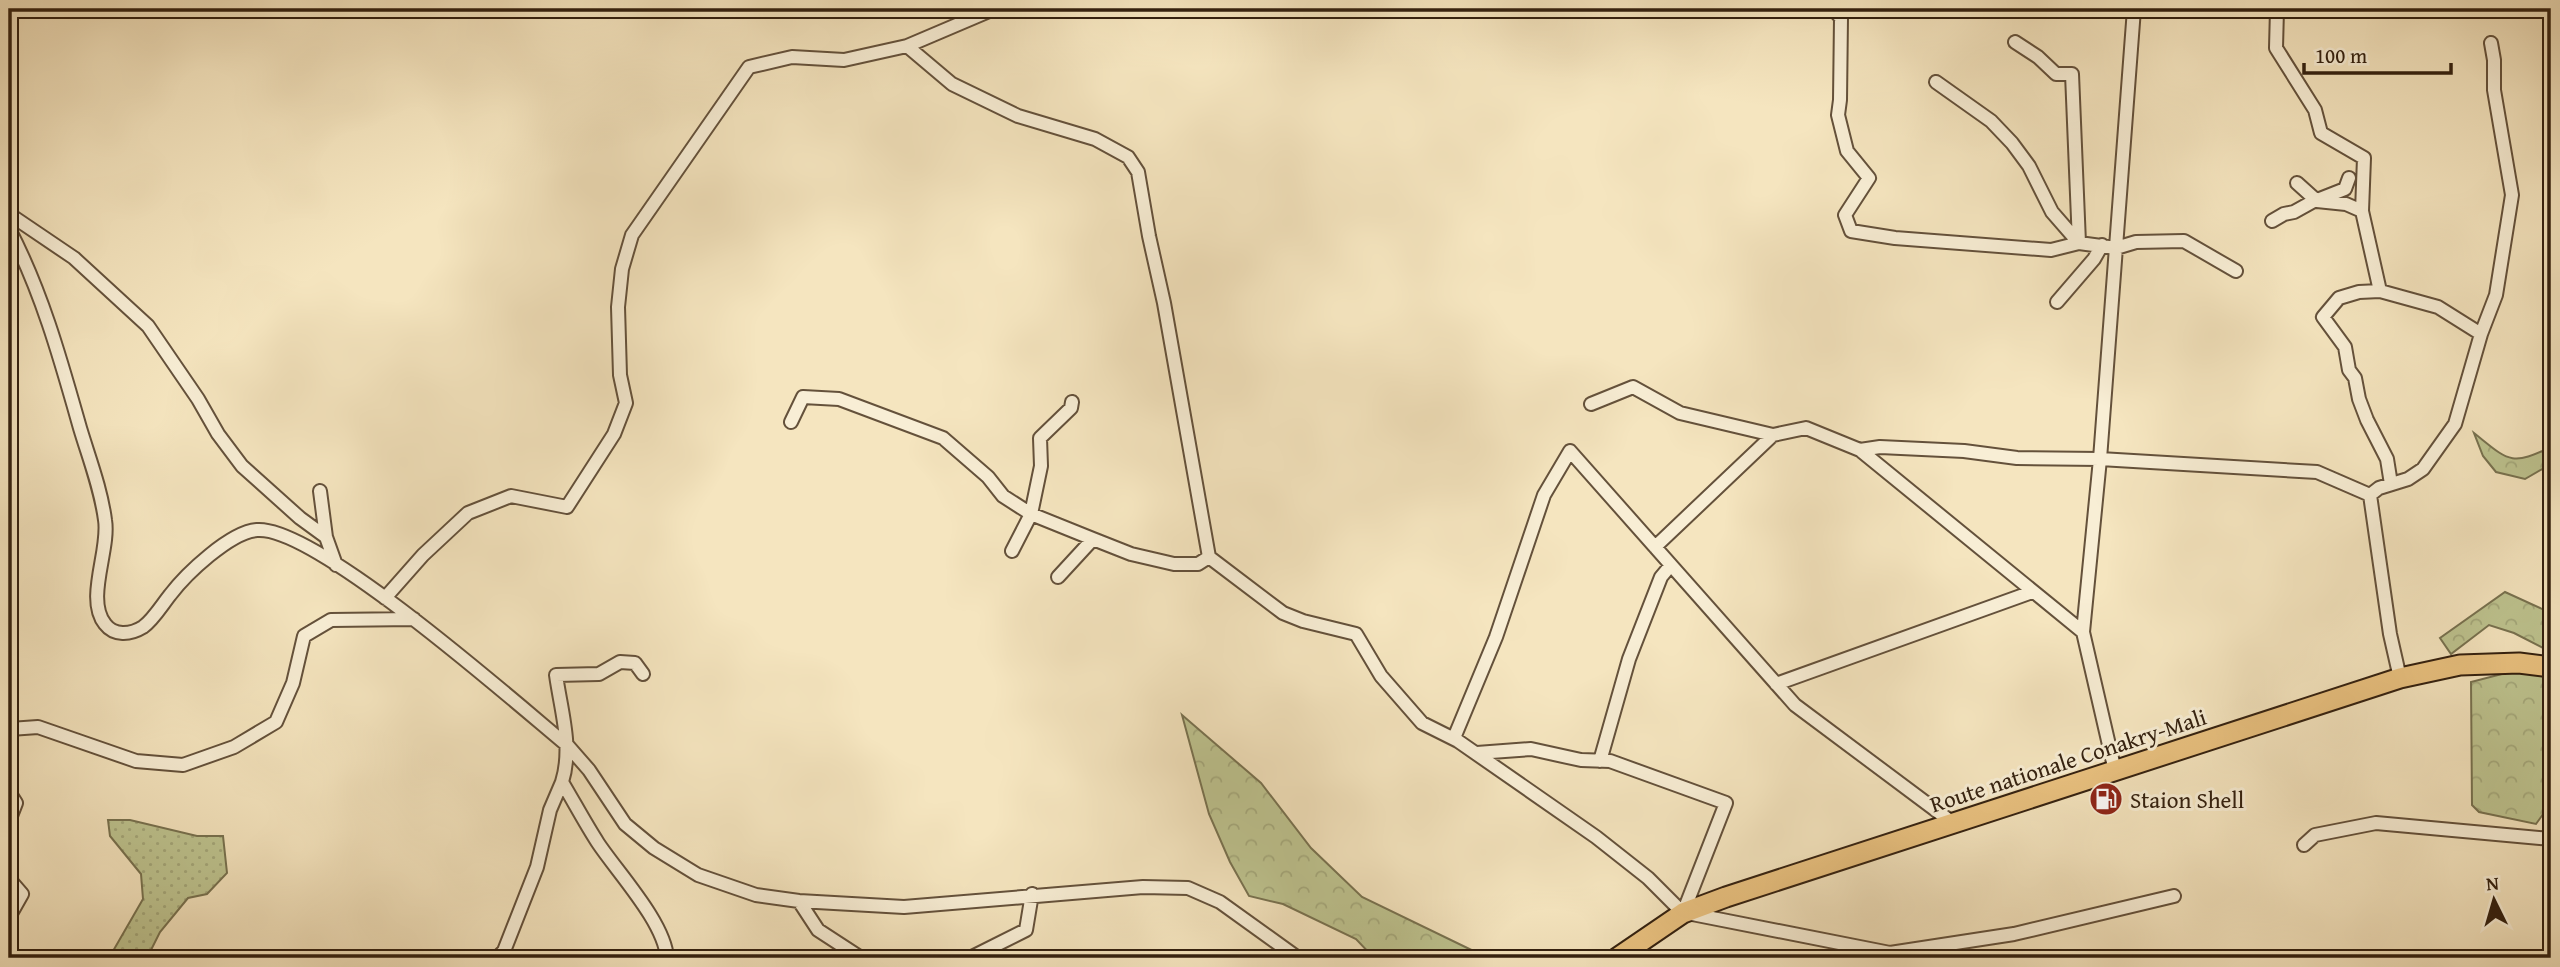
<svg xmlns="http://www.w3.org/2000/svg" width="2560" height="967" font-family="'Gentium Book Plus',serif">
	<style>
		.forest { fill: url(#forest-crowns); stroke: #787250; stroke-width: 2 }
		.garden { fill: url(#garden-dots); stroke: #787250; stroke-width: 2 }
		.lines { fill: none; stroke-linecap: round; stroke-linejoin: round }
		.minor-casing { stroke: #64513b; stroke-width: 16 }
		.trunk-casing { stroke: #33200f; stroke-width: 23 }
		.minor { stroke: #f8eed5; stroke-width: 12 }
		.trunk { stroke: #eac280; stroke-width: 19 }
		.labels { text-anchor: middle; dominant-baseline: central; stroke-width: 6; stroke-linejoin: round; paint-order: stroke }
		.street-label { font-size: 23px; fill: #33200f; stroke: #f8eed5 }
		.poi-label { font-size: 23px; fill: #33200f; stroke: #f8eed5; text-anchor: start }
	</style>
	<defs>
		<pattern id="forest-crowns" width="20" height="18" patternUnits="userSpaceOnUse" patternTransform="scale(1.75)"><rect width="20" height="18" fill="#bec490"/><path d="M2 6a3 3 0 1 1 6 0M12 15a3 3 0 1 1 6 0" fill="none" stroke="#a4a87b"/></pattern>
		<pattern id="garden-dots" width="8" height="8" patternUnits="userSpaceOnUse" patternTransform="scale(1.75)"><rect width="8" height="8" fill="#bec490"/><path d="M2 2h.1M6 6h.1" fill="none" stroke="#a4a87b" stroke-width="1.8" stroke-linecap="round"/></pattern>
	</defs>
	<rect width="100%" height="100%" fill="#f5e5bf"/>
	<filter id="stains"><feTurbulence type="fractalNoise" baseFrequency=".00286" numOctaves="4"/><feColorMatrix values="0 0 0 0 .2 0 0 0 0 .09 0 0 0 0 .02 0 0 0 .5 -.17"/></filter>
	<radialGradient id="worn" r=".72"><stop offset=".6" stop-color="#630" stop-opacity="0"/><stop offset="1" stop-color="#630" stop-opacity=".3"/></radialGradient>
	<path class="forest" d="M2474,433C2508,460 2510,467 2551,447V464L2525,479L2496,472L2483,456Z
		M2505,592L2551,613V649L2547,650L2514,633L2489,625L2451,654L2440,638Z
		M2521,669L2551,677V803L2536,824L2479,812L2472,805L2471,682Z
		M1182,715L1261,783L1311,848L1362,897L1488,958H1374L1356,939L1283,904L1249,896L1230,862L1209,814Z"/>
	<path class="garden" d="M108,820H130L197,836H223L227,873L207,894L188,898L160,932L147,958H109L143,899L141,874L110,836Z"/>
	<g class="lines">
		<defs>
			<path id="minor" d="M994,9L907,46L952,84L1018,116L1095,139L1128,157L1138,172L1149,236L1164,303L1209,557L1283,613L1303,621L1356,634L1381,676L1422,723L1458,741L1596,837L1648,878L1683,913L1726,803L1610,761L1581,760L1531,749L1477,753
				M1833,9L1841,18L1840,100L1838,115L1847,151L1869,178L1845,215L1851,231L1895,238L2051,250L2079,243L2116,248L2136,242L2184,241L2236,271
				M2277,9L2276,48L2315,110L2321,133L2364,158L2362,211
				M2015,42L2038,57L2056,74H2072L2079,243
				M1936,82L1991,121L2012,143L2029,166L2052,212L2079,243
				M2297,183L2317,201L2346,204L2362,211L2380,291
				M9,214L74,258L148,326L198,399L218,434L242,466L300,518L326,537L336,565
				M2272,221L2284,214L2294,212L2312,202L2345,189L2349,178
				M9,229C42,292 61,361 80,428C89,458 101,489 105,520C110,550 85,599 105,624C114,636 130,635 143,627C153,620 162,605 170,595C186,574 230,532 257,530C315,525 516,703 568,746L589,770L625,824L654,848L698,875L756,895L799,901L904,907L1143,887L1188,888L1220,902L1298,958
				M2057,302L2094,259L2102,245
				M1591,404L1633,387L1680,413L1773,435L1806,428L1860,450L2083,632
				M791,422L803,397L839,399L943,438L988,477L1003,496L1031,514L1093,539L1131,554L1174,564H1198L1209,557
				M1860,450L1880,447L1964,451L2017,458L2100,459L2317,472L2370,495L2390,634L2400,678
				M2391,484L2387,459L2367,420L2359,399L2355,378L2349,370L2345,347L2323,317L2339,298L2359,292L2380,291L2438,307L2481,334
				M320,491L326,537
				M2370,495L2379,488L2408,479L2423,469L2455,424L2481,334L2496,295L2512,195L2494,90V60L2491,43
				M1655,547L1773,435
				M1012,551L1031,514L1041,466L1040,438L1071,408L1072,402
				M1058,577L1093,539
				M385,598L423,555L468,513L511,496L567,507L614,434L626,403L620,375L618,307L622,269L632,235L749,67L792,57L844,60L907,46
				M643,674L635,663L620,662L599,674L556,675C561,711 573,747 562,782C574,802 585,823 598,843C618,873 665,923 667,958
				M1776,684L2032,592
				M9,731L10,729L38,727L136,761L183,765L234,747L276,722L293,683L304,636L331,620L414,619
				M1454,738L1496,637L1544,495L1570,451L1795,705L1953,823
				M1600,761L1629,659L1661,577L1671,565
				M2115,771L2083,632L2100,459L2134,9
				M9,792L16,803L9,821
				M2304,845L2315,835L2376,823L2551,839
				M9,879L22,894L9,917
				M799,901L818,930L861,958
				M1687,913L1890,953L2014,934L2174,896
				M497,958L504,951L537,867L550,810L562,782
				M970,958L1026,930L1032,894"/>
			<path id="trunk" d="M1617,958L1683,913L1726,897L2400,678L2460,665L2519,663L2551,667"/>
		</defs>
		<use href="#minor" class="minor-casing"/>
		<use href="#trunk" class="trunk-casing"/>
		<use href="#minor" class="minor"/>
		<use href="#trunk" class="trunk"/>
	</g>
	<defs>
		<symbol id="fuel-disc" viewBox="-11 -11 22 22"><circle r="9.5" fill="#8f2418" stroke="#f8eed5"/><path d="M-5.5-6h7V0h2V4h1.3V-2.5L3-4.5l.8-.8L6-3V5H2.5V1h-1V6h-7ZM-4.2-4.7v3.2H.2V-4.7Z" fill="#fff"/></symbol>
	</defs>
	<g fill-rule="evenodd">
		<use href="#fuel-disc" x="2087" y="780" width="38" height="38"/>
	</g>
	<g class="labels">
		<g class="street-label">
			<text transform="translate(2068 760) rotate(-18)">Route nationale Conakry-Mali</text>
		</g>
		<g class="poi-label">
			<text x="2130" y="799">Staion Shell</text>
		</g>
	</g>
	<rect width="2560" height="967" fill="none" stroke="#f5e5bf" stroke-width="35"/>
	<rect x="10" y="10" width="2539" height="946" fill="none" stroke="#33200f" stroke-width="3.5"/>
	<rect x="18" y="18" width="2525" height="932" fill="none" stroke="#33200f" stroke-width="2"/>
	<g transform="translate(2494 900) rotate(355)" stroke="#f8eed5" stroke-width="5" paint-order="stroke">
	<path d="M0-5L12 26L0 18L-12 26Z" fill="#33200f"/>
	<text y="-10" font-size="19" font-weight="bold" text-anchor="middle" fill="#33200f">N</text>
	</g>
	<path d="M2304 63v10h147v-10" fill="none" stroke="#33200f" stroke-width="3.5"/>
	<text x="2315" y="63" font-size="21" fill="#33200f" stroke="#f8eed5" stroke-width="5" paint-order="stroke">100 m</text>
	<rect width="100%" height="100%" filter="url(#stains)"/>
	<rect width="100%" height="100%" fill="url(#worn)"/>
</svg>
